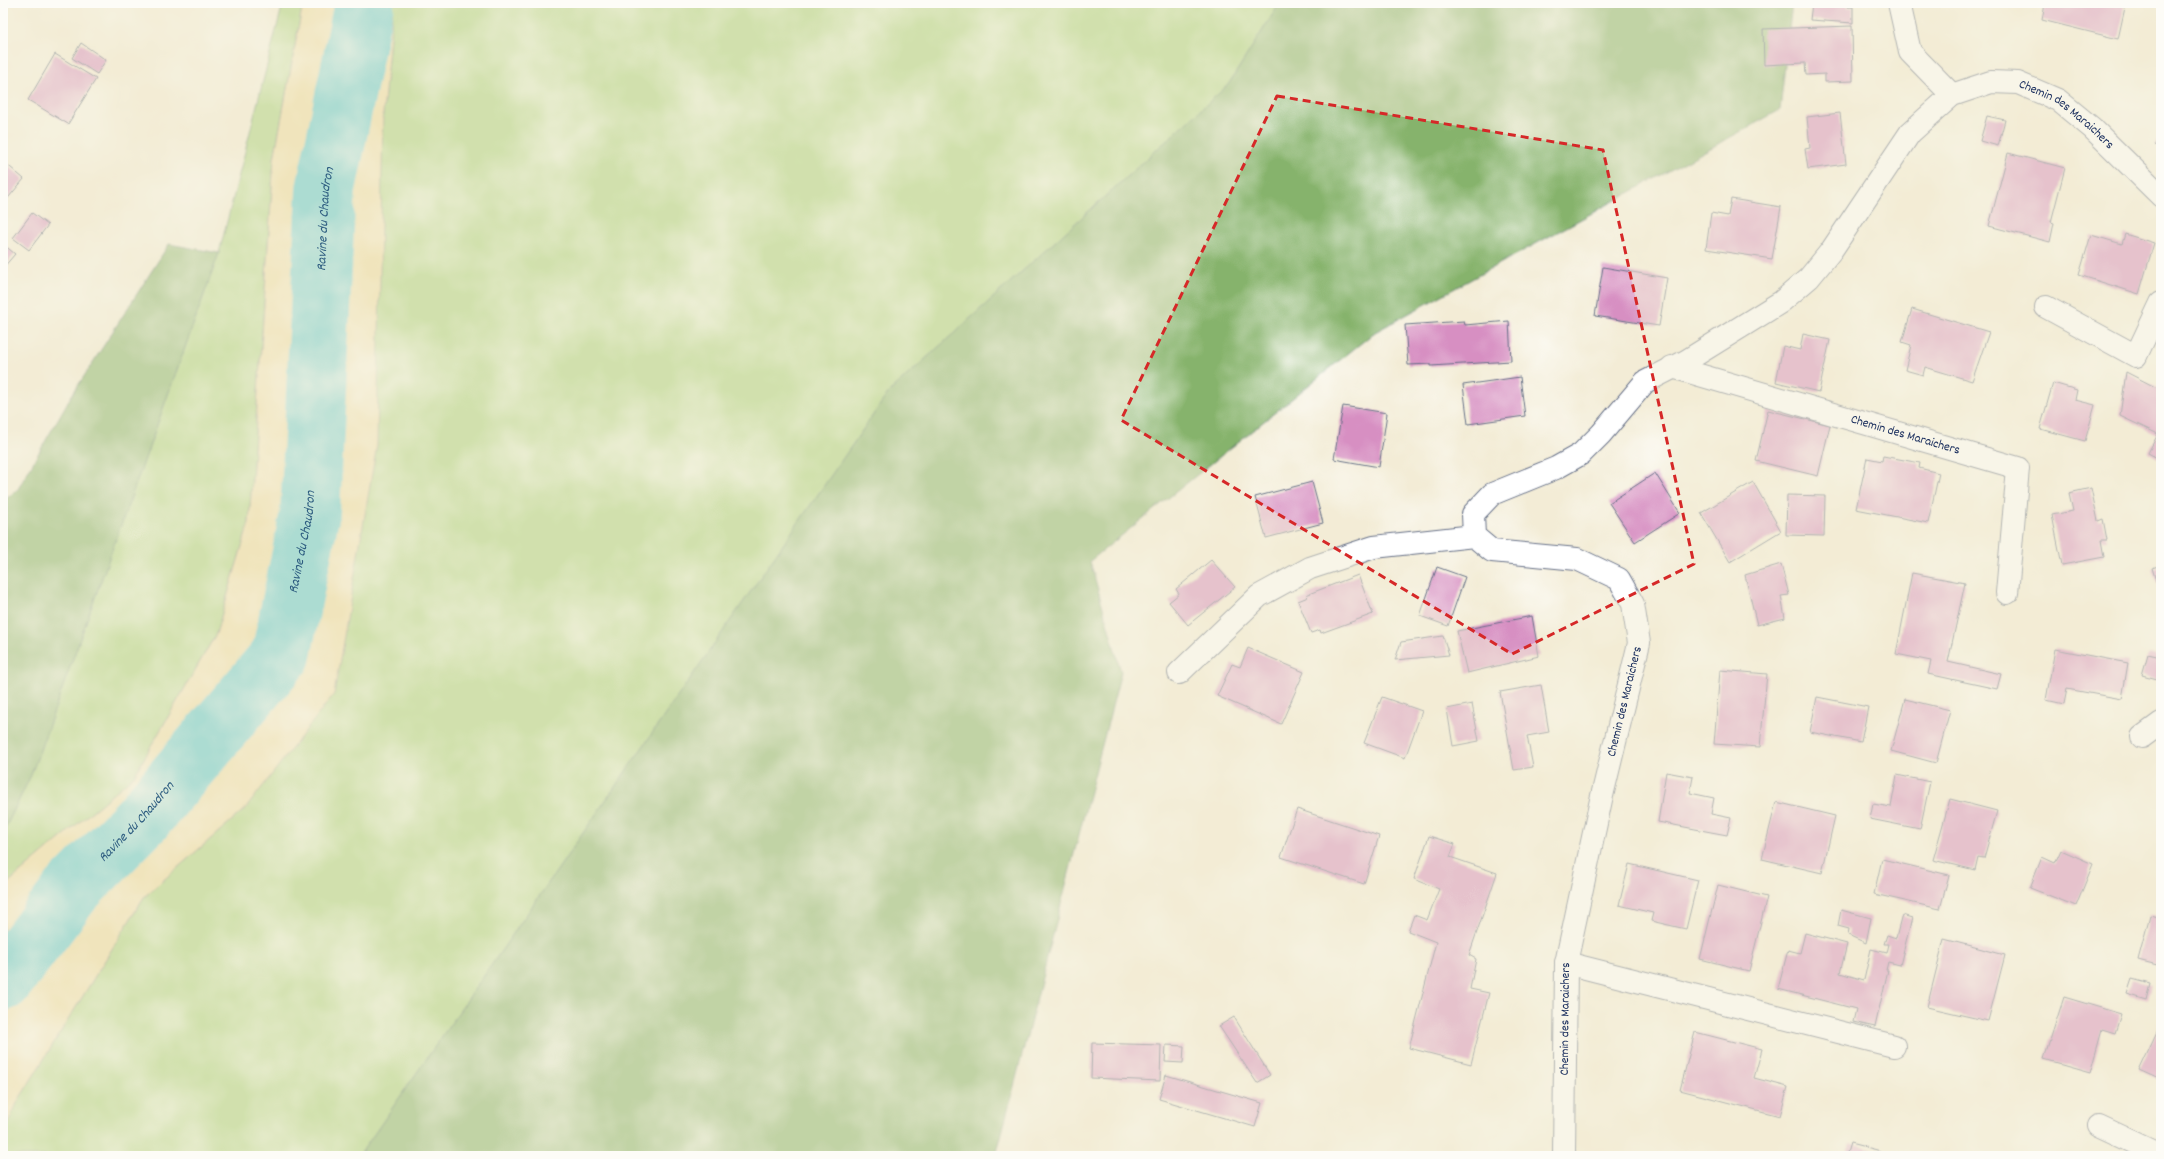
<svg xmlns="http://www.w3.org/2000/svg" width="2164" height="1159" font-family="Dekko,sans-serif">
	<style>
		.green { fill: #a8d17c; stroke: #62806d }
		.forest { fill: #86b36c; stroke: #507165 }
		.sand { fill: #eeda9e; stroke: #84847e }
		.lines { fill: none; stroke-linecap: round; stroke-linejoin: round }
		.river { stroke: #59c7ce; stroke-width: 60 }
		.building { fill: #d78fc2 }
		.minor-casing { stroke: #677188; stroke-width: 24 }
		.minor { stroke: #fff; stroke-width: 22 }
		.marked { fill: none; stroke: #d62828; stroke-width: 3; stroke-dasharray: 8 5; stroke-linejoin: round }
		.labels { text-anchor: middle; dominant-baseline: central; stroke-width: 3; stroke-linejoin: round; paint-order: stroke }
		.street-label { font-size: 13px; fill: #1b2f5e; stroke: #fdfcf7 }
		.water-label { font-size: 14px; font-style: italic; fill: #2e5d80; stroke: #fdfcf7 }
	</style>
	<rect width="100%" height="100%" fill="#fdfcf7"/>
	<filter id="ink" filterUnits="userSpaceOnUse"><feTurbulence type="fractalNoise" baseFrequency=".025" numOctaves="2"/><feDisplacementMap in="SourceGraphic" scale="8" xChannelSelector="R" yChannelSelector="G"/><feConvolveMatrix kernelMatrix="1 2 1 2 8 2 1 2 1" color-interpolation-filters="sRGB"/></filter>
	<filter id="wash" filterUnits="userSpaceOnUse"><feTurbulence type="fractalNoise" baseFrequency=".012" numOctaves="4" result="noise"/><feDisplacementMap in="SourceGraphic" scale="16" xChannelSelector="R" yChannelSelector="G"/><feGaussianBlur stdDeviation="0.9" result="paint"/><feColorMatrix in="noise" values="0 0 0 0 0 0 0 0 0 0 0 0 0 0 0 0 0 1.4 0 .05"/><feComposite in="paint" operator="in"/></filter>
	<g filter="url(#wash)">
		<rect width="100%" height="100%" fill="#f3ecd6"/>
		<path class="green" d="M283,3H303L274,159L249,523L216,634L134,776L3,887V833L31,775L219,253Z
			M393,3H1280L1228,85L889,392L359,1156H3V1134L18,1101L144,897L246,808L383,114Z"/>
		<path class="forest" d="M1280,3H1792L1780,110L1375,332L1090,561L1121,672L996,1156H359L889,392L1228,85Z
			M169,244L219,253L31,775L3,833V501L18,489L70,398Z"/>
		<path class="sand" d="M303,3H393L383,114L377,445L334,694L246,808L144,897L18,1101L3,1134V887L134,776L216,634L249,523L274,159Z"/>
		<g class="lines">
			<path class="river" id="s1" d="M3,981L72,890L142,819L281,655L310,513L326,189L364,3"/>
		</g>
		<g id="blocks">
			<path class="building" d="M1812,3H1848V7H1853V23L1810,20Z
				M2045,3H2126L2118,39L2042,20Z
				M1852,26L1853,81L1825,82V74L1806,75L1805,63L1764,65L1763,29Z
				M81,43L106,60L97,74L72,58Z
				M55,54L96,79L68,124L28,100Z
				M1840,113L1846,164L1808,169L1805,149L1810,148L1807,117Z
				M1987,116L2005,120L1998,146L1980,141Z
				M2161,135V148L2155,145Z
				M2008,153L2065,168L2051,222L2054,223L2050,242L1989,226Z
				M3,161L24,179L3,204Z
				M1731,199L1781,207L1772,259L1706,249L1711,213L1728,216Z
				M32,213L48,225L29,250L13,238Z
				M2125,234L2154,243L2139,294L2079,275L2091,235L2122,244Z
				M3,244L15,254L3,268Z
				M1603,267L1667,278L1659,326L1595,316Z
				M1912,309L1989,332L1972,381L1925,367L1923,375L1905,370L1911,345L1902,342Z
				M1464,321L1465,325L1509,321L1511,361L1431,366V364L1408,365L1405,325Z
				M1803,334L1830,340L1819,392L1776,382L1783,346L1800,350Z
				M2126,372L2161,390V460L2148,453L2158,434L2120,416Z
				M1520,377L1525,416L1468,424L1463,385Z
				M2053,383L2077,390L2075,400L2095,405L2085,441L2040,429Z
				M1343,406L1387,413L1379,467L1334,459Z
				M1768,410L1830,425L1818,476L1756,461Z
				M1883,456L1920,463L1919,468L1939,473L1928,523L1856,509L1867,458L1882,461Z
				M1655,473L1680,513L1635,542L1609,503Z
				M1312,482L1323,523L1266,538L1255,497Z
				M1753,482L1781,531L1730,562L1701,513Z
				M2091,488L2098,521L2103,519L2107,540H2101L2104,557L2062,565L2052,515L2073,511L2069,493Z
				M1787,495L1825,496L1824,536L1786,535Z
				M1211,560L1235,587L1188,625L1169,602L1179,594L1176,589Z
				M1781,564L1789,595L1781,596L1785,618L1757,625L1745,575Z
				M2161,565V597L2152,568Z
				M1437,567L1465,577L1448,626L1420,616Z
				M1912,573L1965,583L1948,662L2001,674L1997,689L1928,674L1931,661L1896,654Z
				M1358,575L1373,614L1321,633L1320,630L1311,633L1298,601L1308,597L1306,595Z
				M1532,616L1539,656L1467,673L1457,631Z
				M1443,636L1449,655L1395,660L1401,642Z
				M1248,648L1304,672L1281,724L1217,696L1232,664L1240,667Z
				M2055,649L2128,663L2122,699L2067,689L2064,704L2046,700Z
				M2148,654L2161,657V680L2142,675Z
				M1720,670L1767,674L1760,747L1714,744Z
				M1541,685L1549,732L1527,736L1533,767L1514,770L1500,692Z
				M1382,697L1422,711L1405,758L1364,743Z
				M1817,697L1868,707L1861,742L1810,732Z
				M1905,699L1950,710L1936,763L1891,751Z
				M1472,704L1479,741L1453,746L1447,709Z
				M1666,772L1693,777L1690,793L1714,798L1711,814L1731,818L1727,835L1658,822Z
				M1897,775L1930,782L1920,829L1870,819L1873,804L1891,807Z
				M1950,799L1997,811L1984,858L1978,857L1975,870L1933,860Z
				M1776,802L1835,816L1822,873L1762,859Z
				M1297,809L1379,836L1364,884L1281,857Z
				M1429,836L1455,844L1450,857L1497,873L1469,955L1476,959L1470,989L1489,993L1471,1064L1409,1048L1436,942L1408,931L1414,915L1427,920L1439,889L1414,879Z
				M2061,850L2093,864L2076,906L2030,888L2042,857L2055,863Z
				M1882,859L1949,875L1940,909L1874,894Z
				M1629,864L1698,880L1686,929L1651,921L1653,913L1619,905Z
				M1718,885L1767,897L1749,971L1700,959Z
				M1841,910L1871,918L1866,943L1848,935L1849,929L1838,926Z
				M1902,915L1912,918L1900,965L1888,962L1886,970H1888L1875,1027L1853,1022L1856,1009L1778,989L1788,950L1800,953L1805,933L1847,944L1840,973L1864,980L1871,949L1887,953L1889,944H1884L1887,935L1896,938Z
				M2150,915L2161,918V966L2138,960Z
				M1944,939L2005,955L1988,1021L1927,1007Z
				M2132,979L2151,984L2147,1000L2127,994Z
				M2064,997L2121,1014L2115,1033L2102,1029L2090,1072L2044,1059Z
				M1234,1017L1270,1075L1257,1083L1219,1026Z
				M2161,1023V1080L2139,1070Z
				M1695,1032L1762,1049L1754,1078L1788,1087L1780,1116L1680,1090Z
				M1092,1043L1161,1045L1160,1081L1091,1078Z
				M1166,1045L1184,1046L1183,1063L1165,1062Z
				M1166,1075L1262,1103L1255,1127L1159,1099Z
				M1850,1143L1881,1151L1880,1154L1884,1156H1846Z"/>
		</g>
	</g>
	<g filter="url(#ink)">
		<use href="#blocks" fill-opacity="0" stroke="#677188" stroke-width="1"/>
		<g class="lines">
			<defs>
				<g id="minor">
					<path d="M1899,3L1910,52L1952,95"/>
					<path d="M2046,307L2136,356L2161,303"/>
					<path id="s2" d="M1672,367L2018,468L2007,593"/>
					<path d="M1179,673L1259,596L1310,568L1374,547L1474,536"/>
					<path d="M2142,737L2161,723"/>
					<path d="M1566,963L1894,1046"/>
					<path d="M2099,1126L2161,1155"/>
					<path id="s3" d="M1564,1156L1566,963L1601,800L1639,643L1633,604L1619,579L1577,559L1492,551L1474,536L1473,514L1492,494L1556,468L1581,454L1601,434L1645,382L1686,361L1781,302L1809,278L1831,251L1910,133L1952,95L1991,82L2018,83L2058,100L2092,128L2161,196"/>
				</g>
			</defs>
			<use href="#minor" class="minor-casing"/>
			<use href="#minor" class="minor"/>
		</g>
	</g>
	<path d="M0 0H2164V1159H0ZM1277,96L1603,150L1694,564L1512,654L1121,420Z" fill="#f3ecd6" fill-opacity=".55" fill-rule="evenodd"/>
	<path class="marked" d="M1277,96L1603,150L1694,564L1512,654L1121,420Z"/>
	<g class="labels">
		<g class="street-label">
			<text stroke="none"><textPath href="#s3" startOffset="1543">Chemin des Maraichers</textPath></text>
			<text stroke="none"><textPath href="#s2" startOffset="243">Chemin des Maraichers</textPath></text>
			<text stroke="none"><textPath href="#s3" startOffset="461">Chemin des Maraichers</textPath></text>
			<text stroke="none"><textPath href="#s3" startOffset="137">Chemin des Maraichers</textPath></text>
		</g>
		<g class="water-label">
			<text stroke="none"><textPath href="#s1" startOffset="868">Ravine du Chaudron</textPath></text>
			<text stroke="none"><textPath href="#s1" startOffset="544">Ravine du Chaudron</textPath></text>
			<text stroke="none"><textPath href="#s1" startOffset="208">Ravine du Chaudron</textPath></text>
		</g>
	</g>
	<rect width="2164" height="1159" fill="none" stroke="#fdfcf7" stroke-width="16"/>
</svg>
